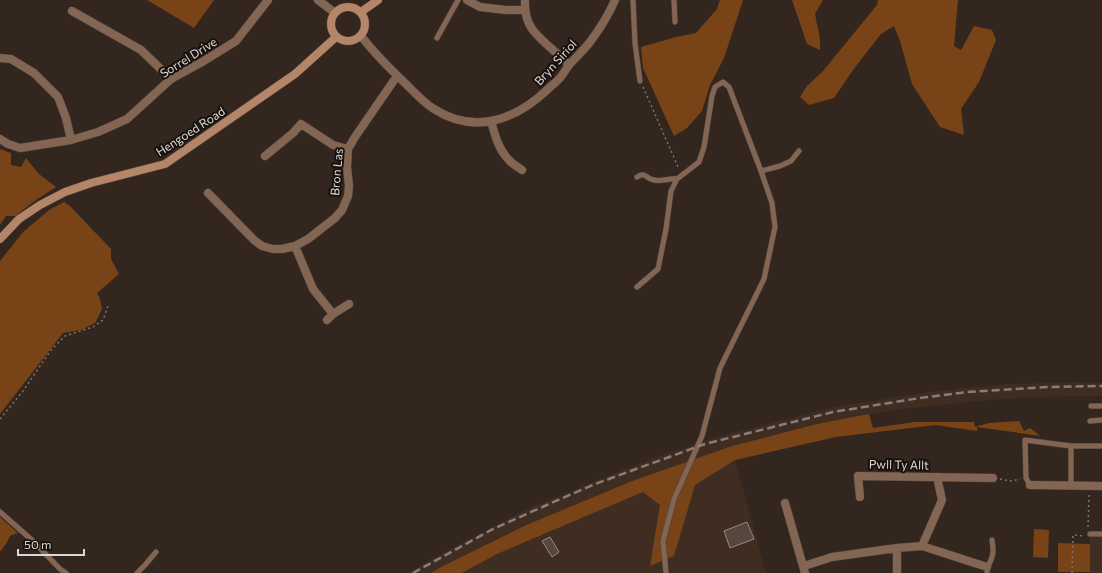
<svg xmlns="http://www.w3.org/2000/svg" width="1102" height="573" font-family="Commissioner,sans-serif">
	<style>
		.built { fill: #3f2d22 }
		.green { fill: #794318 }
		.building { fill: #55473e; stroke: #98897f }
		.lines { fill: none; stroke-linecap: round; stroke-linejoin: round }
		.lane-casing { stroke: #4f423b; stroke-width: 6 }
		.street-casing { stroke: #4f423b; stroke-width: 9 }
		.secondary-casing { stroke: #4f423b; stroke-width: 9 }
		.path { stroke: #7f736d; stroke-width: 1.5; stroke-dasharray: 2 3; stroke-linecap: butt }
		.lane { stroke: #826552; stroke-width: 5 }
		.street { stroke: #826552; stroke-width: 8 }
		.secondary { stroke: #b48667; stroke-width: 8 }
		.rail { stroke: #897e77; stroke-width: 2.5; stroke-dasharray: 8 4; stroke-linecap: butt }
		.labels { text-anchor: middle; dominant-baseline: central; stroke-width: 4; stroke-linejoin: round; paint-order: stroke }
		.street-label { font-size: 12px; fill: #e0d7d2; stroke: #16110d }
	</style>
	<rect width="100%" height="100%" fill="#33261e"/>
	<path class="built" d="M1079,382L1102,383V396L1034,397L989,400L894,410L817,424L732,446L632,481L524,526L443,566L431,573H408L446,551L523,511L593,482L659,456L716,437L839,406L930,392L1007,384Z
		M735,460L766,573H462L497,554L643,492Z
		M1090,534H1102V573H1090Z"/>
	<path class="green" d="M147,0H214L194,28Z
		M720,0H743L724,58L710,85L702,111L687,128L674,136L643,68L641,47L676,37L696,33L717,9Z
		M792,0H823L815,14L820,39V50L807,44Z
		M878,0H958L954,46L961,50L974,26L992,30L996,40L979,82L961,109L964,135L940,127L912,84L900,41L894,26L881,34L853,70L834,98L809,105L800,97L807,86L823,71L877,5Z
		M0,149L11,153V165L21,167L26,158L39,174L56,187L36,200L15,216H6L0,225Z
		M64,202L70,206L111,249V259L119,274L97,293L100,299L102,309L95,323L81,330L63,333L0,414V261L23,232L49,210Z
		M869,414L873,428L915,422H974L975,427L989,423L1019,421L1024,431L1030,428L1040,436L977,427V431L935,425L836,437L735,460L695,485L674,556L650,566L660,505L643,492L497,554L462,573H431L443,566L524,526L632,481L732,446L817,424Z
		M0,517L18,533L10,536L6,544L0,552Z
		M1034,529L1049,530L1048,558L1033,557Z
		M1058,543L1090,544V572H1058Z"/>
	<path class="building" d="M747,522L754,539L730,548L724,531Z
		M550,537L559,552L552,557L542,541Z"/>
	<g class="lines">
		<defs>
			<path id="lane" d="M633,0L635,43L640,81
				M674,0L675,22
				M437,38L458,0
				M761,171L780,166L791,161L799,151
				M637,177C646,171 645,179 654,180C661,182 669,178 677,179
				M637,287L658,269L666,229L671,191L677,179L699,162L704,147L712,96L715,87L723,82L729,87L761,171L772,203L775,227L764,279L720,368L702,436L674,499L663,541L666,573
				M1091,406H1102
				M1090,421L1102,420
				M1071,446V486
				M1030,485L1026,478L1025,440L1071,446H1102
				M0,512L33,541L60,569L66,573
				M1090,534H1102
				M137,573L145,565L156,552
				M987,573C987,565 990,564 992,557C994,551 993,546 992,540"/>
			<path id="street" d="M318,0L335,13
				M467,0L480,7L506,10H525
				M525,0C524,26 535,34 553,50C559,55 564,60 569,65
				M72,11L141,50L171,79
				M361,36C375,54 390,69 407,85C415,93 424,103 434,109C475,135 515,120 547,90C551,86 555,83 559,79C563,75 566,69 569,65C576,57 584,50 590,42C599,30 609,14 615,0
				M0,58L11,59L34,73L58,97L66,118L71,140
				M491,121C495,135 498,149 509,160C512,164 518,167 522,170
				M0,139L8,144L20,148L71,140L98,132L127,119L171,79L202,62L236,41L268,0
				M265,156L293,133L301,124L333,145L348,149
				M208,193L254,240L262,246L273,249H282L295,246L308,239L335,218L342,210L348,196L349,186L347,167L348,149L355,137L397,76
				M295,246L313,289L333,314
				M327,320L333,314L349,304
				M1030,485L1102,486
				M860,497L858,476L993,478
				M785,503L805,573
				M922,546L942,500L937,477
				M804,566L832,557L897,548
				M897,573V548L922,546L987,567"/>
			<path id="secondary" d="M331 24a17 17 0 1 1 34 0a17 17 0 1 1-34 0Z
				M361,12L378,0
				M0,239L19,219L40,205L65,192L91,183L165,164L295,74L336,37"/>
		</defs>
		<use href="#lane" class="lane-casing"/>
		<use href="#street" class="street-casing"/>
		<use href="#secondary" class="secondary-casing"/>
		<path class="path" d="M643,87L679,169
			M0,419L23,391L51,350L65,336L93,327L103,320L108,306
			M1000,479L1011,481L1020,479
			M1088,527L1089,495
			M1072,573L1073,535L1084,536"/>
		<use href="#lane" class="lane"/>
		<use href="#street" class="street"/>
		<use href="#secondary" class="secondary"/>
		<path class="rail" d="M413,573L493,529L549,504L595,484L705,444L833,412L920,398L967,392L1046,387L1102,386"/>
	</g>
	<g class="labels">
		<g class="street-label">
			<text transform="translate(188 57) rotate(-32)">Sorrel Drive</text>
			<text transform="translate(555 62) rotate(-48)">Bryn Siriol</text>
			<text transform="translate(190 131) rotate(-33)">Hengoed Road</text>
			<text transform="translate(336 172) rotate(-85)">Bron Las</text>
			<text transform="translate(899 464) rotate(1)">Pwll Ty Allt</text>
		</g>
	</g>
	<path d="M18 549v6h66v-6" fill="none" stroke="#e0d7d2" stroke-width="2"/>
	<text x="24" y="549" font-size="12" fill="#e0d7d2" stroke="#16110d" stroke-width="3" paint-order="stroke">50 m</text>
</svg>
